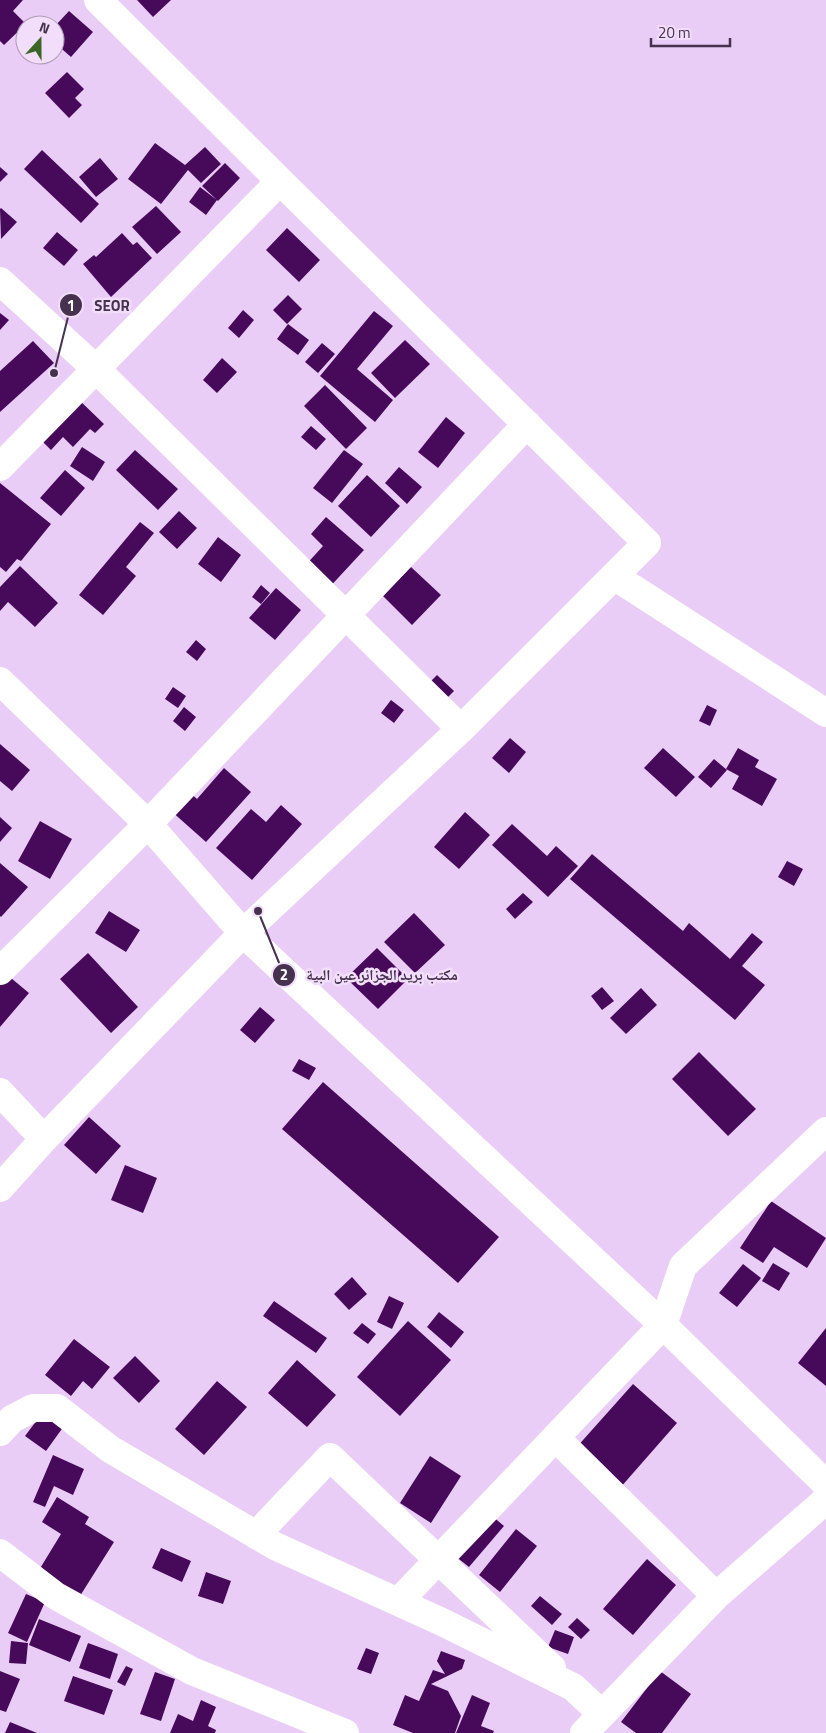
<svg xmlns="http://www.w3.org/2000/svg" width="826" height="1733" font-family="'Titillium Web','Noto Naskh Arabic',sans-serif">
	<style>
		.building { fill: #470a5b }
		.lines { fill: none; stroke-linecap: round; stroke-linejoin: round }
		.minor { stroke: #fff; stroke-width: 28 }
		.leader { fill: none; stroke: #46324e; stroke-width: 2 }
		.callout-dot { fill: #46324e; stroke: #f2defa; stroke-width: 2 }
		.mark-label { font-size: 15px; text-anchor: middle; font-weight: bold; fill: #fff }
		.callout-label { font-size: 15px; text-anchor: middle; font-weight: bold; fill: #46324e; stroke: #f2defa; stroke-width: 5; stroke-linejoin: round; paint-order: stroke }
	</style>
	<rect width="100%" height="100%" fill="#eacdf6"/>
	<path class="building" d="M0,0H23L13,11L26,24L4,45L0,41Z
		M137,0H171L153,17Z
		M69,11L93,32L71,57L55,43V26Z
		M67,72L84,89L75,98L82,105L69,118L45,93Z
		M155,143L185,165L205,147L221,164L201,183L188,170L161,204L128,179Z
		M42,150L99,204L81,223L24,169Z
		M100,158L118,179L96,197L79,177Z
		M225,163L240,178L218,201L202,186Z
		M0,167L8,174L0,182Z
		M200,187L217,200L206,215L189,202Z
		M156,206L181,232L157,254L132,227Z
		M1,208L17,222L1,239L0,209Z
		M287,228L320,260L299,282L266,250Z
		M57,232L78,250L64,266L43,248Z
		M122,233L133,245L137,242L152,258L111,297L83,264L94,255L96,257Z
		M288,295L302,309L287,324L273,310Z
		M243,310L254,320L239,338L228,328Z
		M374,311L393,326L357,369L393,400L375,422L320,376Z
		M0,313L9,320L0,330Z
		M288,324L309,340L298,355L277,339Z
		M405,340L430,364L395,398L371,373Z
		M33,341L54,363L0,412V371Z
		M322,343L335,354L318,373L305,362Z
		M222,358L237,372L217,393L203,380Z
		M325,385L367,428L346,449L304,406Z
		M76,397L104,424L95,433L90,429L73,447L63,437L51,450L38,437Z
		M446,417L465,433L438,468L418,452Z
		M311,426L326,439L316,450L301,437Z
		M82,447L105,462L93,481L70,466Z
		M135,450L178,489L158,510L116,470Z
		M344,450L363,464L332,503L313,488Z
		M399,467L422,487L407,504L385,483Z
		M65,470L85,488L61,516L40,498Z
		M367,475L400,506L371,537L338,506Z
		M0,483L51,524L21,561L17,559L6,572L0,567Z
		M179,511L197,528L177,549L159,532Z
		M326,517L364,550L326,591L302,569L323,546L311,534Z
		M140,522L154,533L126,567L136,576L103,615L79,595Z
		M218,537L241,555L221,582L198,564Z
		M20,566L58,603L35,627L8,602L0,611V587Z
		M411,567L441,595L412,625L383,596Z
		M261,585L270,593L261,604L252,597Z
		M276,588L301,610L275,640L249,618Z
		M196,640L206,649L197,661L186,652Z
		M437,675L454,691L442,703L425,687Z
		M173,687L186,696L178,708L165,699Z
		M391,700L404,710L394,723L381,713Z
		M707,705L717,710L710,726L699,721Z
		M184,707L196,717L185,731L173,721Z
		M510,738L526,752L509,773L492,758Z
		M0,744L30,770L12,791L0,781Z
		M663,748L695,777L676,797L644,768Z
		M738,748L759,760L755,767L777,779L762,806L732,789L739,776L726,769Z
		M714,759L727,770L711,788L698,777Z
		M224,768L251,792L206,842L170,810L187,790L197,799Z
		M281,805L302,824L252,880L216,848L251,809L266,822Z
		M465,812L490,835L459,869L434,847Z
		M0,817L12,828L0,842Z
		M40,821L72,839L50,879L18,861Z
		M512,824L547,856L556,846L578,866L548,897L492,845Z
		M592,854L683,931L689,923L730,959L752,933L763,942L742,966L765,985L735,1020L570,879Z
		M787,861L803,869L794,886L778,877Z
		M0,863L28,887L1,917L0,916Z
		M523,893L533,902L515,919L506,909Z
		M109,911L140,930L126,952L95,933Z
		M414,913L445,945L415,973L384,942Z
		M377,948L408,979L378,1009L346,978Z
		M88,953L138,1007L111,1033L60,979Z
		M5,973L29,993L0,1027V979Z
		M602,987L614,1001L602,1010L591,996Z
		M641,988L657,1005L626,1034L610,1018Z
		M260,1007L275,1020L255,1043L240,1030Z
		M699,1052L756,1109L728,1136L672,1079Z
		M299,1059L316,1068L309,1080L292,1071Z
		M323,1082L499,1237L458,1283L282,1129Z
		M89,1117L121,1146L96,1174L64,1145Z
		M125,1165L157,1178L143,1213L111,1200Z
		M771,1201L826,1238L807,1268L774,1247L763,1263L740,1248Z
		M773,1263L790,1273L779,1291L762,1281Z
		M743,1264L761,1278L737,1307L719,1293Z
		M352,1277L367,1294L349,1310L334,1294Z
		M389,1296L404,1303L392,1329L377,1322Z
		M274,1301L327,1338L316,1353L263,1316Z
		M439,1312L464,1332L451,1348L427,1327Z
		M408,1321L451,1360L400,1416L357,1377Z
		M362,1323L376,1334L368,1344L353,1333Z
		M826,1328V1386L798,1363Z
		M74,1339L110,1367L92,1389L83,1381L71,1396L45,1375Z
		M135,1356L160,1381L139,1403L113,1378Z
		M297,1360L336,1395L307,1427L268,1393Z
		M217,1381L247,1407L204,1455L175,1429Z
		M633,1384L677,1423L620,1488L575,1449Z
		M43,1412L64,1426L46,1451L25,1436Z
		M53,1455L84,1469L73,1495L54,1486L45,1507L33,1502Z
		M430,1456L461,1476L431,1523L400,1503Z
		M57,1497L89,1517L85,1524L114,1542L80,1596L39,1570L61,1534L42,1522Z
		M491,1515L504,1526L469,1567L455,1556Z
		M516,1529L537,1546L500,1592L479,1575Z
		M161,1548L191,1561L182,1582L152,1568Z
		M647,1559L676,1585L633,1635L603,1609Z
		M206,1572L231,1581L223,1604L198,1596Z
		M26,1594L45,1602L27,1642L8,1633Z
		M540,1596L562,1614L552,1625L531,1606Z
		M577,1618L590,1630L581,1639L568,1627Z
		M39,1619L81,1636L70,1662L29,1645Z
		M555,1630L574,1637L568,1654L548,1647Z
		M11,1641L28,1643L26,1664L9,1663Z
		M88,1643L118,1654L110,1679L79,1668Z
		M366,1648L379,1653L371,1674L357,1669Z
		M441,1651L465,1660L462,1669L431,1684L448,1691L461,1716L455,1733H413L393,1725L405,1695L419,1701L433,1670L445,1674L437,1661Z
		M126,1666L133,1669L125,1686L117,1682Z
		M0,1671L20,1679L6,1712L0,1710Z
		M660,1671L691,1694L662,1733H636L621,1722Z
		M155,1672L175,1679L161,1721L140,1714Z
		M73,1676L113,1690L104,1715L64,1701Z
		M472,1695L490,1703L481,1726L494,1731L493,1733H456Z
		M201,1700L216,1707L208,1726L216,1730L215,1733H170L178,1714L193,1721Z
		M10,1722L37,1733H5Z"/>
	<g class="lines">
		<path class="minor" d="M0,281L96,369L461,729
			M0,467L280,181
			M614,576L826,713
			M0,681L148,824L243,933L663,1325L826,1484
			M0,971L148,824L527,424
			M0,1092L44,1139
			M0,1188L44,1139L243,933L461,729L647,543L280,181L98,0
			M0,1432L12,1419L33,1408H57L110,1449L275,1546L442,1622L573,1687L602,1714
			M556,1438L716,1596
			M256,1535L330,1457L552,1668
			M0,1553L56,1596L192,1671L345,1733
			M398,1602L663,1325L683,1266L826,1131
			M584,1733L716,1596L826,1500"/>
	</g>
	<path class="leader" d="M54 373L71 305M258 911L284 975"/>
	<g class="callout-dot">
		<circle cx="54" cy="373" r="5"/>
		<circle cx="258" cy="911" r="5"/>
		<circle cx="71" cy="305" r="12"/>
		<circle cx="284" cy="975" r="12"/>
	</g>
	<g class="mark-label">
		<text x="71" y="311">1</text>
		<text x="284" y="980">2</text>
	</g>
	<g class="callout-label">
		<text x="112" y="311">SEOR</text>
		<text x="382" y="980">مكتب بريد الجزائر عين البية</text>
	</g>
	<g transform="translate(40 40) rotate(21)"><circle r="24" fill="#f2defa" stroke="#ad99b5"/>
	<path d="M0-4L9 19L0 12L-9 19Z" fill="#3b6623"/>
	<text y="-8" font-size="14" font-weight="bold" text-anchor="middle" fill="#46324e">N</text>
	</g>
	<path d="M651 38v8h79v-8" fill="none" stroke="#46324e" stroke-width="2.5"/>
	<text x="658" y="38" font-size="15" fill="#46324e" stroke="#f2defa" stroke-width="4" paint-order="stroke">20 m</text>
</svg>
